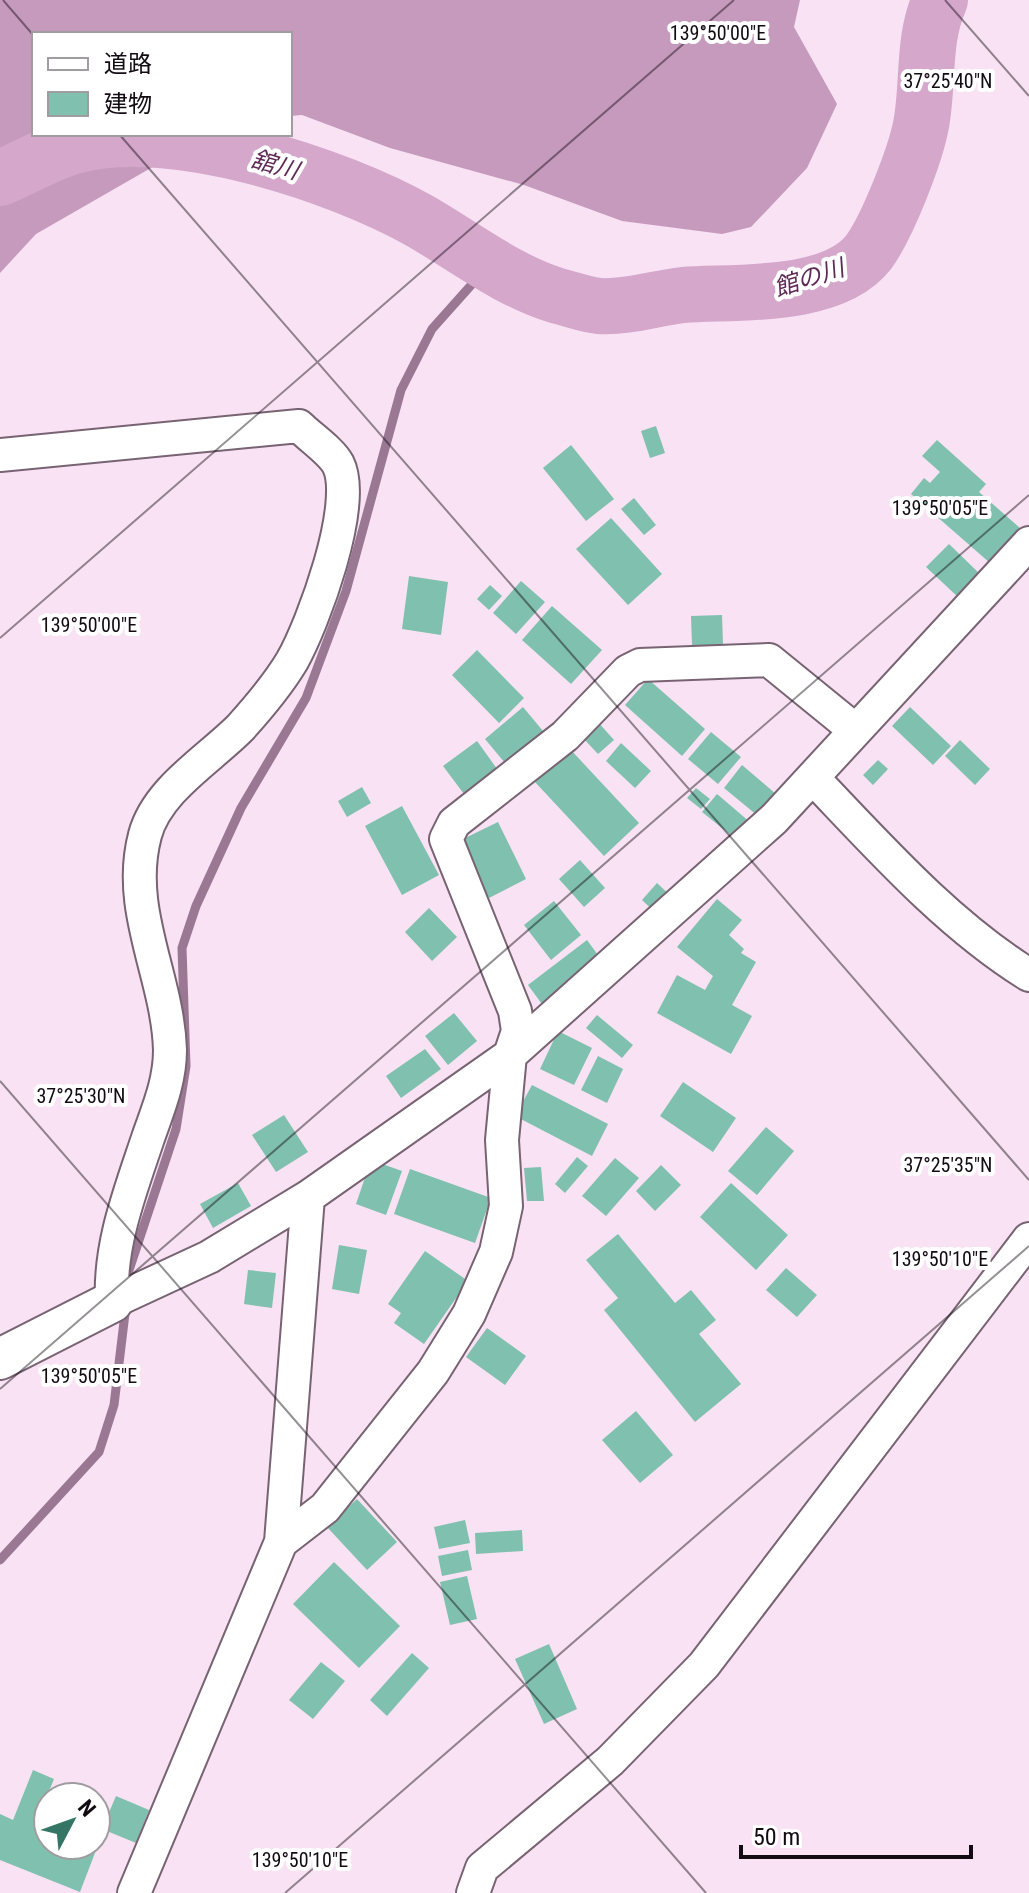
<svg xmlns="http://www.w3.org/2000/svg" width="1029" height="1893" font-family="'Roboto Condensed','Noto Sans JP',sans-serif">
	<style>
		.forest { fill: #c69abd }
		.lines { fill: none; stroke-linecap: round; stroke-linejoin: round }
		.stream { stroke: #9a7893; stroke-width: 9 }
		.river { stroke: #d4a7cb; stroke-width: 56 }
		.building { fill: #80c0ae }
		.minor-casing { stroke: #776372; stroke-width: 36 }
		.tertiary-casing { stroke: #776372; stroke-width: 44 }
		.minor { stroke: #fff; stroke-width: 32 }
		.tertiary { stroke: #fff; stroke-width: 40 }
		.ticks { fill: none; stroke: #120b11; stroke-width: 2; stroke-opacity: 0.45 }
		.labels { text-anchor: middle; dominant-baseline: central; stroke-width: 8; stroke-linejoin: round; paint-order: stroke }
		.water-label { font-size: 24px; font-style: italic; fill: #5f2956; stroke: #fff }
		.ticks-label { font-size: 20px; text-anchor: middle; fill: #120b11; stroke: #fff; stroke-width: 8; stroke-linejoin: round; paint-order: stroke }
	</style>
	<rect width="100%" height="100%" fill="#f8e2f3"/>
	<path class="forest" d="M0,0H800L794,27L837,104L807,168L751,227L722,234L622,221L524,185L390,148L302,115L290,116V34H34V134H210L36,234L0,273Z"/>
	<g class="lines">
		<path class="stream" d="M129,1270L176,1129L186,1066L182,948L196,906L241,808L306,698L346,591L401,390L432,329L490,264
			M0,1560L99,1452L114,1405L126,1305"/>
		<path class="river" d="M0,178C25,168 52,151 78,145C174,121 336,174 420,221C465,247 508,281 558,296C571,299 586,305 599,306C627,308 656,298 683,295C735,291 831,299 868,253C887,228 915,156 921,125C929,83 922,40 940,0"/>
	</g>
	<path class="building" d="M656,426L665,453L650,458L641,431Z
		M937,440L986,484L979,492L1020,528L990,563L911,494L924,478L930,483L940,472L922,456Z
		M571,445L614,499L586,521L543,468Z
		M634,498L656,525L644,535L621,509Z
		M611,518L662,574L628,605L576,549Z
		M949,544L981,575L959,598L926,567Z
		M409,576L448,582L441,635L402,629Z
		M521,581L545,602L516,634L493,613Z
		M490,585L502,596L489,610L477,599Z
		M552,606L602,650L571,684L522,640Z
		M722,615L723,645H692L691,616Z
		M477,650L524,698L499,723L452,675Z
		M648,679L705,729L682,756L625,705Z
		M523,707L543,731L505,763L485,739Z
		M910,707L951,746L933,765L892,726Z
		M598,722L614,740L598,754L582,737Z
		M711,732L741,757L718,784L688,759Z
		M960,740L990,769L975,785L945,756Z
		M477,741L500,773L467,798L443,766Z
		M621,743L651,771L635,788L606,761Z
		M570,749L639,823L604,856L535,782Z
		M878,760L888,769L873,785L863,775Z
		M742,765L776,794L758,816L724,788Z
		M362,787L371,803L347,817L338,801Z
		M696,788L710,799L701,809L687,798Z
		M717,794L751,823L737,840L702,812Z
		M402,806L439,875L402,895L365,826Z
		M498,822L526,879L489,898L461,840Z
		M580,860L605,888L584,907L559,879Z
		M657,883L674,899L659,916L642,900Z
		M717,899L742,920L729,935L744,949L741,953L756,962L732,1005L752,1016L731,1054L657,1013L677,975L705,990L713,976L677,947Z
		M554,901L581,935L551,960L524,925Z
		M429,908L457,937L432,961L405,932Z
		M587,940L606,966L547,1011L528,985Z
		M454,1013L477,1041L448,1065L425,1036Z
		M597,1015L633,1045L622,1058L586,1028Z
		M558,1031L592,1048L574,1085L540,1069Z
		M425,1049L441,1069L401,1098L386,1076Z
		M598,1056L623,1069L607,1103L581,1090Z
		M683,1082L736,1118L713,1152L660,1116Z
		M532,1085L608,1124L592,1156L515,1116Z
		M284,1115L308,1152L276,1172L252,1135Z
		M766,1127L794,1151L757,1195L728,1171Z
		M577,1157L588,1166L565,1193L555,1184Z
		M615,1158L639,1178L606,1216L582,1196Z
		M371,1160L402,1171L386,1215L356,1204Z
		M661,1165L681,1185L655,1211L636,1191Z
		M541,1167L544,1201H527L524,1168Z
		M410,1169L491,1198L475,1243L394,1214Z
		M238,1183L251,1206L213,1228L200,1204Z
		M731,1183L788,1235L756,1270L700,1217Z
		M618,1234L675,1303L691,1290L716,1320L699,1334L741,1384L695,1422L604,1310L618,1298L586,1260Z
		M339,1245L367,1250L359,1294L332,1289Z
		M425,1251L468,1281L424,1344L394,1323L401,1313L388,1304Z
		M786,1268L817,1295L797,1317L766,1290Z
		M248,1270L276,1273L272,1308L244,1304Z
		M487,1328L526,1356L505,1385L466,1357Z
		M636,1411L673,1455L640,1483L602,1440Z
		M357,1499L397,1542L367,1570L327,1527Z
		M465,1520L470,1543L439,1549L434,1527Z
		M522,1530L523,1551L476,1554L475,1533Z
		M468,1550L472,1570L442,1576L438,1556Z
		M334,1562L400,1626L359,1668L293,1604Z
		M467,1576L477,1619L450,1625L440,1582Z
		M549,1644L577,1709L544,1724L515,1659Z
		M412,1653L429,1668L387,1716L370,1700Z
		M321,1662L345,1681L313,1719L289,1700Z
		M33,1770L54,1779L38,1819L48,1823V1845H98L80,1892L0,1860V1814L13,1820Z
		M116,1796L149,1810L136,1843L102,1829Z"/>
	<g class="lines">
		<defs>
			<path id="minor" d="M0,455L299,426C310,437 331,451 338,464C358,503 313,624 292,661C277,686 259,707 240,728C208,760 157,790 145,835C125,910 168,977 170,1050C170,1082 158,1109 148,1138C130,1192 109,1245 112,1302L209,1257L308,1197L510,1055L774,819L1029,543
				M813,778C879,847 947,924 1029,975
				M281,1542L325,1508L433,1372L469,1314L496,1252L506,1206L502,1140L510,1055L518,1031L515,1011L446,839L454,823L565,736L628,671L640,665L769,660L855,730
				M134,1893L281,1542L308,1197
				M473,1893L482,1868L610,1761L704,1665L1029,1239"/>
			<path id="tertiary" d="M0,1359L112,1302"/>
		</defs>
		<use href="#minor" class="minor-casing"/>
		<use href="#tertiary" class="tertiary-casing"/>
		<use href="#minor" class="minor"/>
		<use href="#tertiary" class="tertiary"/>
	</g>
	<path class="ticks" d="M3,0L34,36M945,0L1029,96M119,134L1029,1180M0,638L734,0M0,1081L706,1893M0,1389L1029,495M285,1893L1029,1246"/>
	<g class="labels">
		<g class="water-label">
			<text transform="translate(275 165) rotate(16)">舘川</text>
			<text transform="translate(809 278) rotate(-18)">館の川</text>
		</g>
	</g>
	<g class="ticks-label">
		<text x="718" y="40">139°50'00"E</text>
		<text x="948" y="88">37°25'40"N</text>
		<text x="940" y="515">139°50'05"E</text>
		<text x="89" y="632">139°50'00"E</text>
		<text x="81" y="1103">37°25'30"N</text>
		<text x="948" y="1172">37°25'35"N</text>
		<text x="940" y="1266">139°50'10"E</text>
		<text x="89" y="1383">139°50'05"E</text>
		<text x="300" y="1867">139°50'10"E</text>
	</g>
	<rect x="32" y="32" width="260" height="104" fill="#ffffff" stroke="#a09da0" stroke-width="2"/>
	<rect x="48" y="58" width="40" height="12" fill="#ffffff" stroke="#a09da0" stroke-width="2"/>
	<text x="104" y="72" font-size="24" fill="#120b11">道路</text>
	<rect x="48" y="92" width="40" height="24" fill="#80c0ae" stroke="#a09da0" stroke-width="2"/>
	<text x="104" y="112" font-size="24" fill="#120b11">建物</text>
	<g transform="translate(72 1821) rotate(49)"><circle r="38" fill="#ffffff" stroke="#a09da0" stroke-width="2"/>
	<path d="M0-6L14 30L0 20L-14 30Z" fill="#347565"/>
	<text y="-12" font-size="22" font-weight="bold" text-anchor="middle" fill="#120b11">N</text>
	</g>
	<path d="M741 1845v12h230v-12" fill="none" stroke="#120b11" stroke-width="4"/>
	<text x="753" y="1845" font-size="24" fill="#120b11" stroke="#ffffff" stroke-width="6" paint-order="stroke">50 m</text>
</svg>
